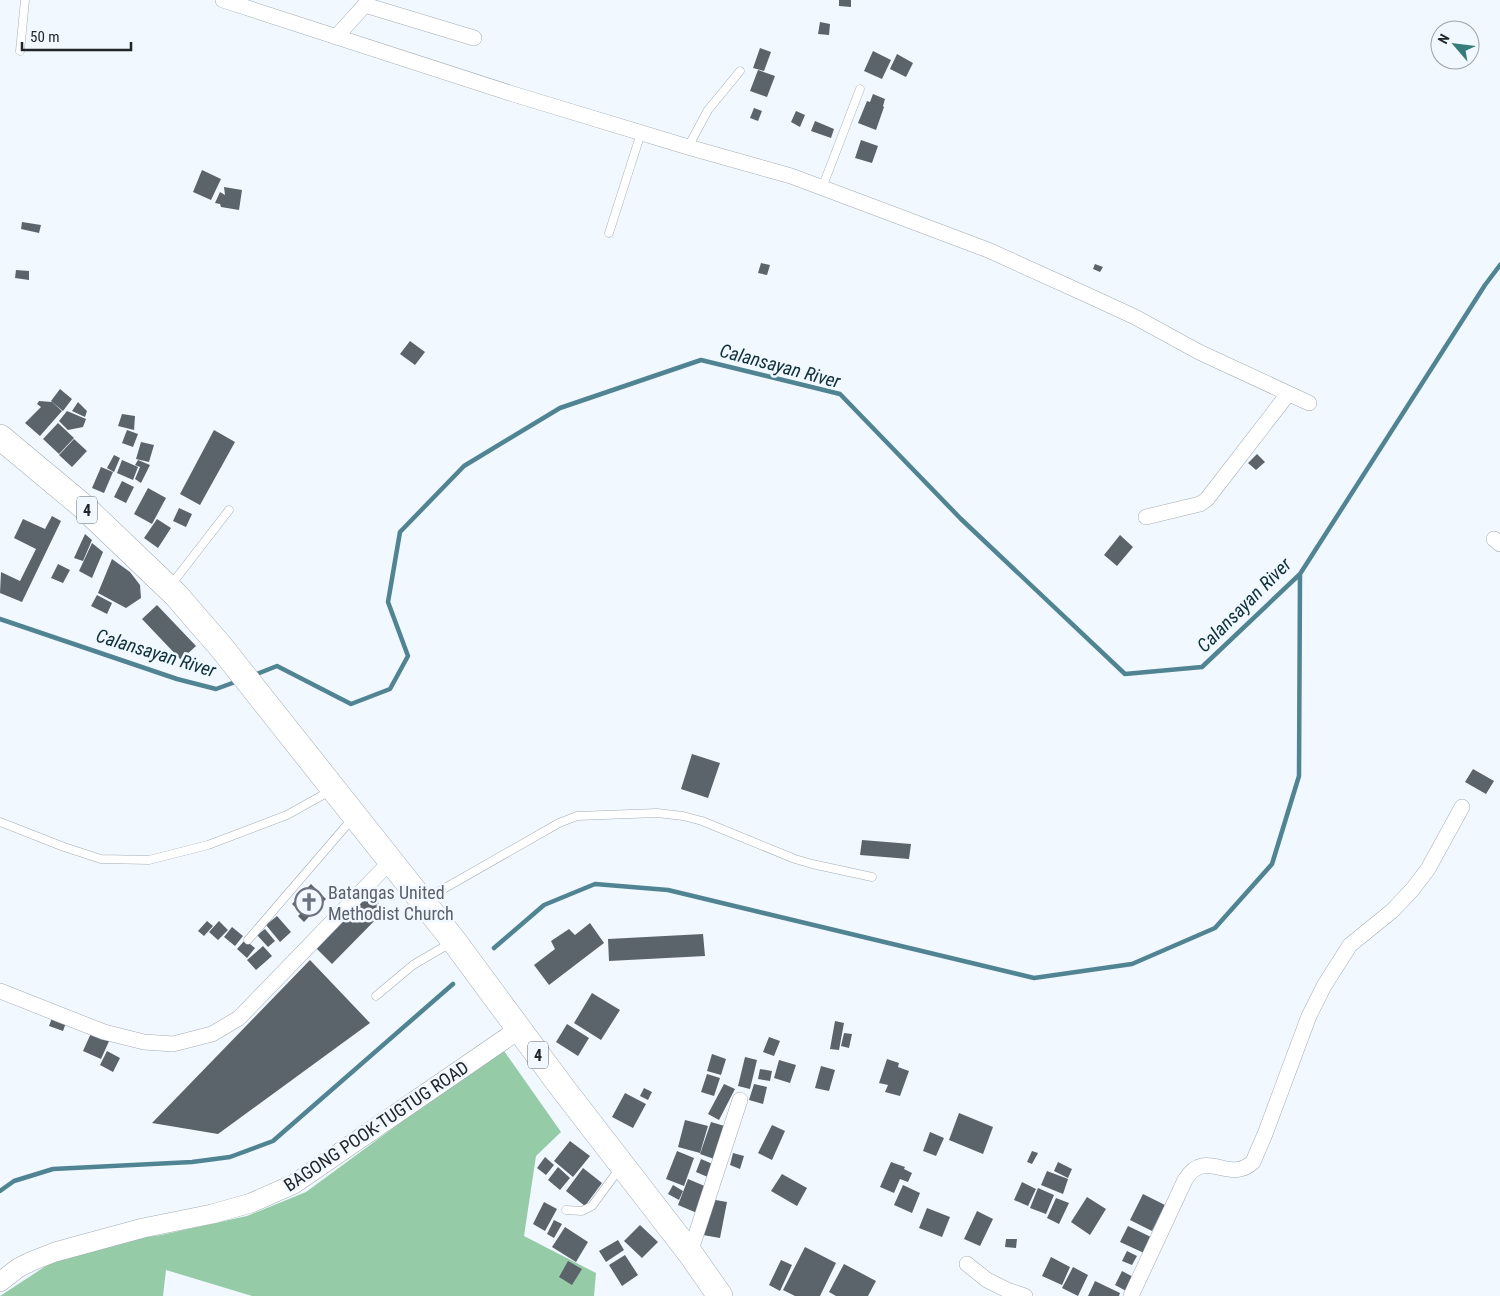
<svg xmlns="http://www.w3.org/2000/svg" width="1500" height="1296" font-family="'Roboto Condensed',sans-serif">
	<style>
		.forest { fill: #95cca7 }
		.lines { fill: none; stroke-linecap: round; stroke-linejoin: round }
		.stream { stroke: #518492; stroke-width: 4.5 }
		.building { fill: #5c646b }
		.service-casing { stroke: #a4adb4; stroke-width: 9 }
		.minor-casing { stroke: #a4adb4; stroke-width: 16 }
		.tertiary-casing { stroke: #a4adb4; stroke-width: 20 }
		.trunk-casing { stroke: #a4adb4; stroke-width: 26 }
		.service { stroke: #fff; stroke-width: 8 }
		.minor { stroke: #fff; stroke-width: 15 }
		.tertiary { stroke: #fff; stroke-width: 19 }
		.trunk { stroke: #fff; stroke-width: 25 }
		.labels { text-anchor: middle; dominant-baseline: central; stroke-width: 5; stroke-linejoin: round; paint-order: stroke }
		.shield { fill: #f1f8ff; stroke: #5f6468; stroke-width: 1 }
		.shield-label { font-size: 16px; font-weight: bold; fill: #212527 }
		.worship-label { font-size: 18px; fill: #5b616d; stroke: #f1f8ff; text-anchor: start }
		.street-label { font-size: 18px; fill: #212527; stroke: #f1f8ff }
		.water-label { font-size: 19px; font-style: italic; fill: #0e313a; stroke: #f1f8ff }
	</style>
	<rect width="100%" height="100%" fill="#f1f8ff"/>
	<path class="forest" d="M502,1048L561,1132L536,1156L524,1236L596,1273L594,1296H252L166,1270L163,1296H0L49,1264L88,1245L161,1235L247,1216L306,1192Z"/>
	<g class="lines">
		<path class="stream" d="M0,619L177,679L216,689L238,681
			M252,676L277,666L351,704L390,689L408,656L388,602L400,532L464,466L560,408L701,360L840,394L961,519L1125,674L1202,667L1300,574L1485,285L1500,265
			M494,948L544,905L595,884L668,890L1034,978L1132,964L1215,928L1272,864L1299,776L1300,574
			M0,1191L14,1181L53,1169L192,1162L230,1157L273,1141L453,984"/>
	</g>
	<path class="building" d="M839,0H851V7L839,6Z
		M820,22L830,24L829,35L818,34Z
		M760,48L771,52L764,71L753,68Z
		M873,51L891,60L882,79L864,71Z
		M897,54L913,63L906,77L890,69Z
		M758,70L775,76L767,97L750,91Z
		M873,94L885,99L883,106L884,107L876,130L858,123L867,101L870,102Z
		M754,108L762,111L758,121L750,118Z
		M796,111L805,115L800,127L791,122Z
		M815,121L834,129L831,138L811,131Z
		M861,140L878,146L872,163L855,158Z
		M202,170L221,179L211,200L193,192Z
		M224,187L242,190L239,210L221,207L220,204L215,203L220,192L225,195Z
		M22,222L41,225L39,233L21,229Z
		M761,263L770,265L767,275L758,273Z
		M1095,264L1103,267L1100,272L1093,269Z
		M16,270L29,271V280L15,278Z
		M410,341L425,352L415,365L400,354Z
		M60,389L72,399L63,411L51,401Z
		M39,401L52,402L62,411L40,436L25,423L41,407L37,404Z
		M78,402L87,411L85,417L72,411Z
		M67,411L86,419L83,427L68,430L59,421Z
		M122,414L135,416L134,430L118,426Z
		M58,423L74,438L59,454L43,439Z
		M127,430L138,434L133,447L122,443Z
		M214,430L235,442L200,505L180,494Z
		M74,439L87,451L72,467L59,455Z
		M141,442L154,445L149,462L136,459Z
		M1257,454L1265,462L1256,470L1248,463Z
		M114,455L120,458L114,472L107,468Z
		M122,460L138,467L133,480L117,473Z
		M138,460L150,465L141,483L135,479L140,467L135,465Z
		M101,467L113,472L104,493L92,488Z
		M122,481L134,487L126,503L114,497Z
		M148,488L166,498L152,524L134,514Z
		M179,508L192,514L186,527L173,521Z
		M52,516L61,521L22,602L0,593L1,572L20,581L36,549L14,538L23,519L45,529Z
		M157,519L171,528L158,548L144,538Z
		M85,534L92,540L83,561L74,558Z
		M1120,535L1133,547L1117,566L1104,555Z
		M92,543L103,552L92,578L79,571Z
		M112,559L130,572L140,585L141,598L126,608L98,593Z
		M58,564L70,570L63,583L51,578Z
		M97,595L112,603L107,614L91,606Z
		M157,605L196,646L181,660L142,619Z
		M692,754L720,763L708,798L681,789Z
		M1473,769L1494,781L1486,794L1465,782Z
		M862,840L911,844L909,859L860,855Z
		M311,884L326,899L304,922L298,916L301,913L292,904Z
		M367,892L385,910L332,964L314,946Z
		M277,916L291,932L280,942L266,925Z
		M207,921L213,926L204,936L198,931Z
		M219,921L228,930L218,940L209,932Z
		M590,923L604,943L549,985L534,965L555,949L551,941L569,929L575,935Z
		M232,927L243,936L235,946L224,937Z
		M265,929L275,941L268,947L257,935Z
		M703,934L705,956L609,961L608,939Z
		M245,940L255,948L247,958L237,949Z
		M263,946L272,956L256,970L247,960Z
		M310,960L370,1023L218,1134L152,1123Z
		M592,993L620,1010L601,1040L574,1023Z
		M53,1015L67,1020L63,1031L49,1026Z
		M835,1021L844,1023L839,1050L830,1049Z
		M567,1024L589,1038L578,1056L556,1042Z
		M92,1031L110,1039L101,1059L83,1051Z
		M844,1033L852,1034L849,1048L841,1046Z
		M769,1037L780,1041L774,1056L763,1052Z
		M107,1051L120,1058L113,1072L100,1065Z
		M712,1054L726,1059L721,1075L707,1071Z
		M745,1057L757,1060L750,1089L738,1086Z
		M887,1059L899,1063L898,1067L909,1071L900,1096L885,1092L888,1085L879,1083Z
		M779,1060L796,1065L790,1083L774,1078Z
		M821,1066L835,1070L829,1091L815,1088Z
		M760,1069L772,1071L770,1081L758,1079Z
		M707,1074L720,1078L714,1096L701,1092Z
		M724,1084L735,1089L719,1120L708,1114Z
		M754,1084L767,1087L763,1104L749,1100Z
		M644,1088L652,1092L648,1100L640,1096Z
		M625,1093L646,1104L633,1128L612,1117Z
		M959,1113L993,1127L983,1154L949,1140Z
		M685,1120L708,1126L700,1153L678,1147Z
		M711,1122L728,1127L717,1160L700,1154Z
		M772,1125L785,1131L772,1160L758,1153Z
		M930,1132L944,1138L936,1156L923,1151Z
		M570,1141L590,1156L573,1177L554,1161Z
		M677,1151L694,1158L684,1186L666,1179Z
		M1032,1151L1038,1153L1032,1164L1027,1162Z
		M733,1153L744,1156L740,1169L730,1165Z
		M545,1157L554,1165L546,1175L537,1168Z
		M701,1159L715,1165L710,1178L696,1172Z
		M891,1162L905,1167L904,1169L912,1173L908,1182L900,1179L894,1193L880,1187Z
		M1058,1162L1072,1169L1068,1178L1054,1171Z
		M558,1167L570,1178L560,1190L548,1180Z
		M583,1168L602,1183L585,1206L566,1191Z
		M1047,1171L1068,1179L1063,1194L1041,1185Z
		M782,1174L807,1188L797,1206L771,1191Z
		M688,1179L707,1187L697,1213L678,1205Z
		M1022,1182L1036,1189L1028,1206L1014,1200Z
		M673,1185L683,1191L679,1200L668,1194Z
		M903,1185L920,1193L912,1213L894,1205Z
		M1038,1188L1054,1195L1046,1214L1030,1208Z
		M1143,1194L1165,1205L1152,1231L1130,1220Z
		M1087,1197L1106,1209L1090,1235L1071,1222Z
		M1056,1198L1069,1203L1059,1224L1047,1218Z
		M710,1199L727,1202L720,1238L703,1235Z
		M544,1202L557,1209L545,1231L533,1224Z
		M927,1208L950,1217L942,1237L919,1228Z
		M977,1211L993,1219L980,1246L964,1239Z
		M554,1220L562,1224L554,1238L547,1234Z
		M640,1225L658,1242L642,1258L624,1241Z
		M1128,1226L1151,1237L1144,1253L1120,1242Z
		M565,1227L588,1242L576,1262L552,1247Z
		M1006,1239H1017L1016,1248L1005,1247Z
		M618,1240L624,1250L606,1262L599,1251Z
		M805,1247L836,1263L820,1296H795L783,1290Z
		M1127,1251L1137,1256L1132,1265L1122,1261Z
		M625,1255L638,1275L622,1286L609,1265Z
		M1051,1257L1070,1267L1062,1285L1042,1276Z
		M781,1260L792,1265L780,1291L769,1285Z
		M568,1261L582,1269L572,1285L559,1277Z
		M844,1264L876,1281L868,1296H836L829,1292Z
		M1073,1267L1088,1275L1078,1296L1062,1288Z
		M1122,1271L1137,1279L1130,1293L1115,1285Z
		M1095,1281L1120,1293L1119,1296H1088Z"/>
	<g class="lines">
		<defs>
			<path id="service" d="M20,51L25,0
				M688,147L708,110L740,71
				M822,188L860,89
				M609,233L641,133
				M171,585L229,510
				M0,822L64,847L101,859L149,860L208,845L287,815L330,791
				M424,900L559,823L577,816L657,813L683,816L702,821L795,859L812,864L872,877
				M248,940L352,819
				M376,996L413,965L452,942
				M566,1210L582,1211L592,1206L620,1168"/>
			<path id="minor" d="M223,0L513,94L688,147L791,176L879,209L988,250L1083,293L1135,317L1199,352L1309,403
				M336,37L365,5L474,38
				M1146,517L1200,504L1207,499L1288,394
				M1494,539L1500,544
				M0,991L104,1032L144,1042L173,1044L212,1034L239,1018L391,861
				M690,1253L740,1100
				M967,1264L987,1280L1007,1290L1025,1296
				M1131,1296L1185,1180C1206,1146 1228,1185 1253,1162L1265,1134L1309,1016L1324,986L1350,945L1392,911L1412,890L1428,869L1462,807"/>
			<path id="tertiary" d="M0,1282L18,1268L32,1261L55,1252L143,1228L212,1214L251,1203L294,1184L518,1030"/>
			<path id="trunk" d="M0,437L84,507L176,595L221,647L454,941L561,1086L690,1253L720,1296"/>
		</defs>
		<use href="#service" class="service-casing"/>
		<use href="#minor" class="minor-casing"/>
		<use href="#tertiary" class="tertiary-casing"/>
		<use href="#trunk" class="trunk-casing"/>
		<use href="#service" class="service"/>
		<use href="#minor" class="minor"/>
		<use href="#tertiary" class="tertiary"/>
		<use href="#trunk" class="trunk"/>
	</g>
	<defs>
		<symbol id="church-ring" viewBox="-11 -11 22 22"><circle r="9.5" fill="#f1f8ff" stroke="#6b7280" stroke-width="1.5"/><path d="M-1.2-6h2.4v3.5h3.3v2.4h-3.3V6h-2.4V-.1h-3.3v-2.4h3.3Z" fill="#6b7280"/></symbol>
	</defs>
	<g fill-rule="evenodd">
		<use href="#church-ring" x="293" y="886" width="32" height="32"/>
	</g>
	<g class="labels">
		<g class="shield">
			<rect x="77" y="496.5" width="20" height="27" rx="4"/>
			<rect x="528" y="1041.5" width="20" height="27" rx="4"/>
		</g>
		<g class="shield-label">
			<text x="87" y="510">4</text>
			<text x="538" y="1055">4</text>
		</g>
		<g class="worship-label">
			<text x="328" y="892">Batangas United<tspan x="328" dy="21">Methodist Church</tspan></text>
		</g>
		<g class="street-label">
			<text transform="translate(376 1126) rotate(-34)">BAGONG POOK-TUGTUG ROAD</text>
		</g>
		<g class="water-label">
			<text transform="translate(780 366) rotate(15)">Calansayan River</text>
			<text transform="translate(1244 605) rotate(-45)">Calansayan River</text>
			<text transform="translate(156 653) rotate(17)">Calansayan River</text>
		</g>
	</g>
	<g transform="translate(1455 45) rotate(298)"><circle r="24" fill="#f1f8ff" stroke="#9ea4a9"/>
	<path d="M0-4L9 19L0 12L-9 19Z" fill="#357d7b"/>
	<text y="-8" font-size="14" font-weight="bold" text-anchor="middle" fill="#212527">N</text>
	</g>
	<path d="M22 42v8h109v-8" fill="none" stroke="#212527" stroke-width="2.5"/>
	<text x="30" y="42" font-size="15" fill="#212527" stroke="#f1f8ff" stroke-width="4" paint-order="stroke">50 m</text>
</svg>
